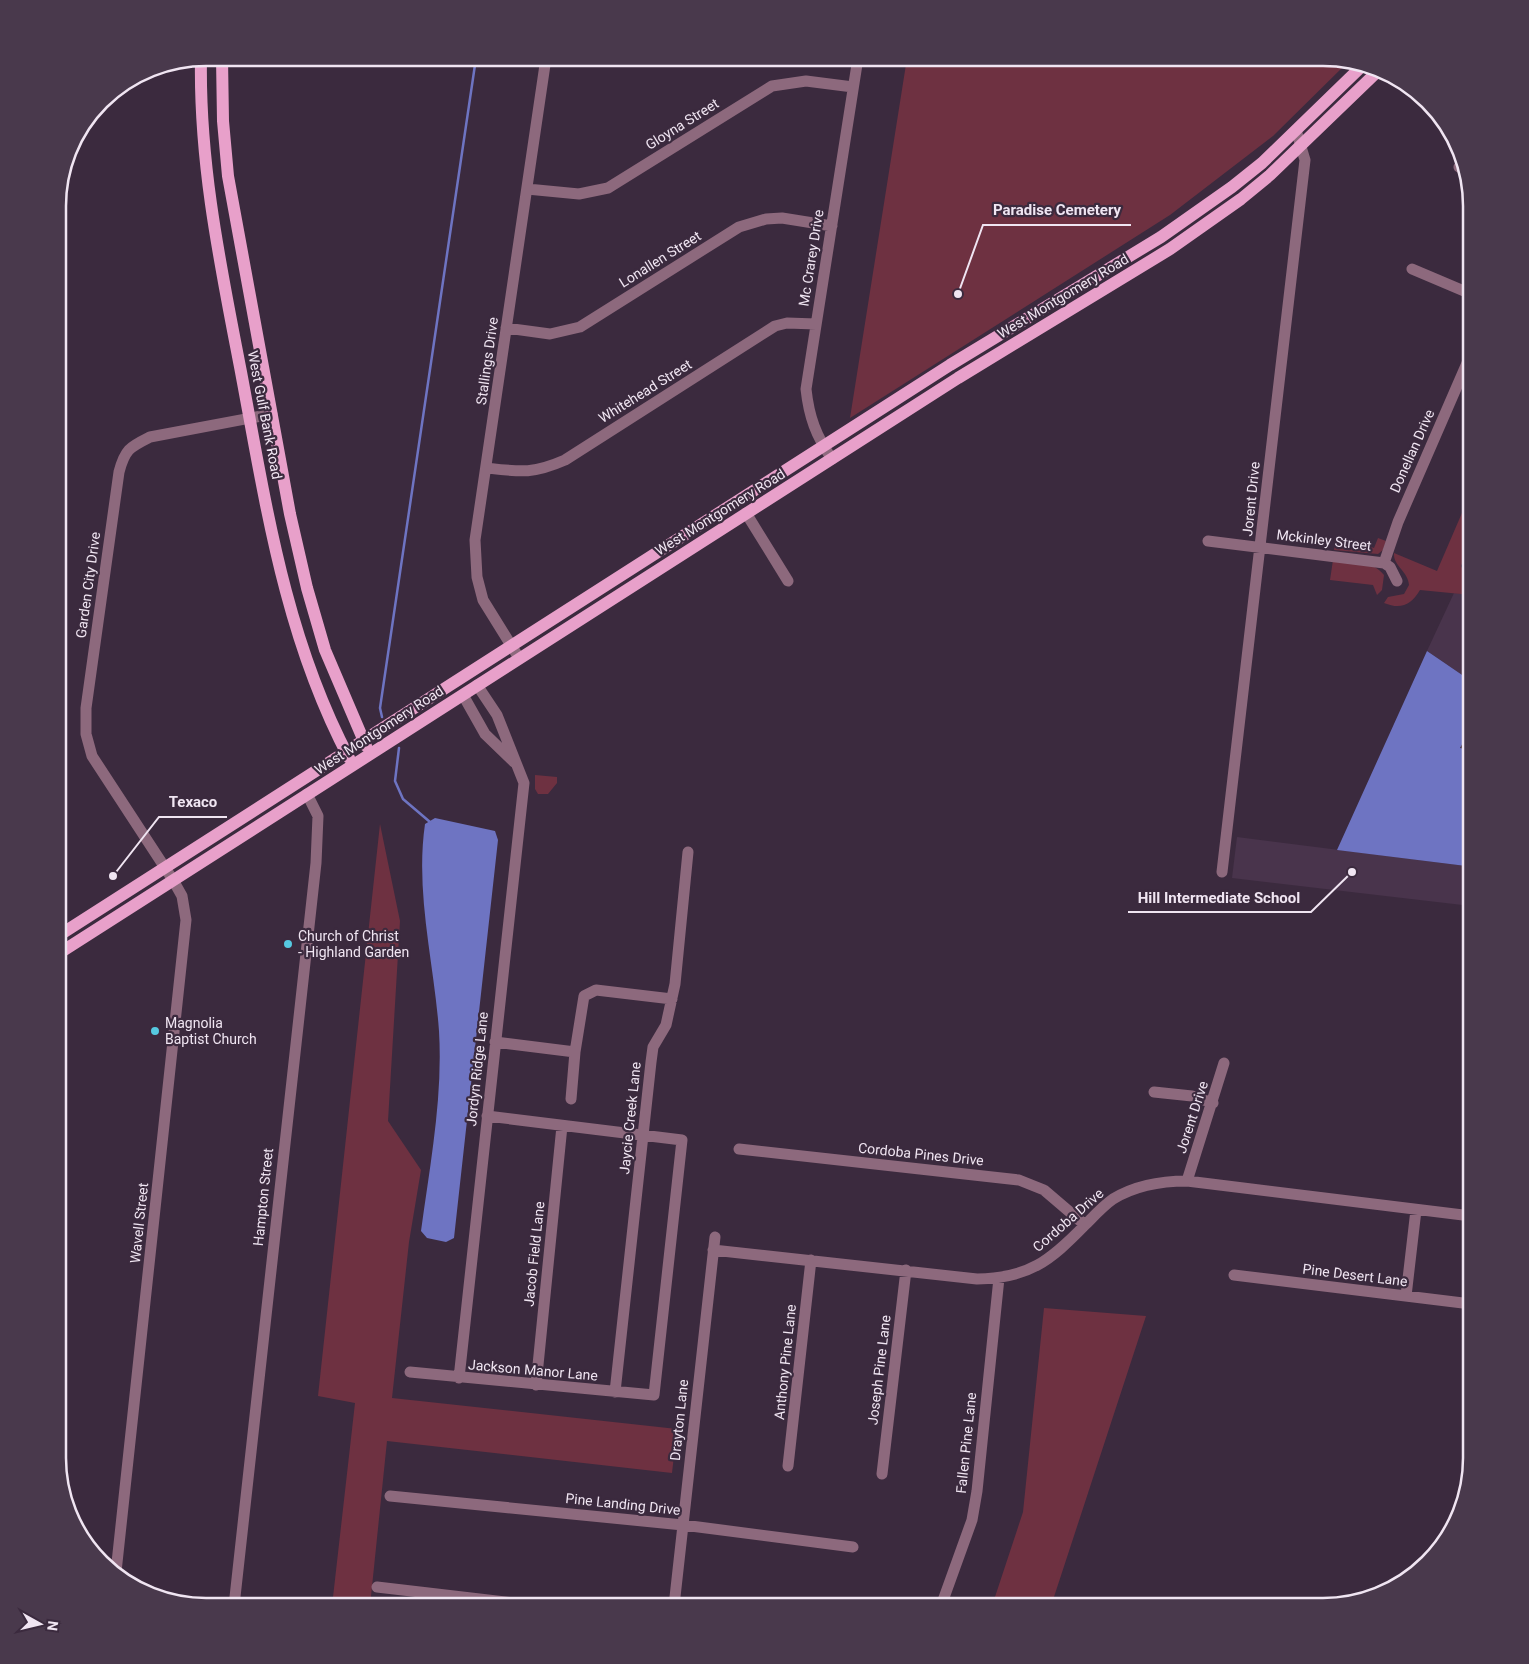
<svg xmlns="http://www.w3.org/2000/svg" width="1529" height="1664" font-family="Roboto,sans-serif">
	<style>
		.built { fill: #49344c }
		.green { fill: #6e3141 }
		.water { fill: #6e74c2 }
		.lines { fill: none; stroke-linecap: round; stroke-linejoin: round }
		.stream { stroke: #6e74c2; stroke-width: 2.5 }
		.minor { stroke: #8d697d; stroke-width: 11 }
		.major { stroke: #e8a0ca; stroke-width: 12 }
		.poi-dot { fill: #56c9e1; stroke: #3b2a3e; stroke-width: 2 }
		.labels { text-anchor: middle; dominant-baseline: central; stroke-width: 4.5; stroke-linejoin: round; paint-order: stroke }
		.street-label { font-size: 14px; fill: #f0e5f2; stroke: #3b2a3e }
		.poi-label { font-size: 14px; fill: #f0e5f2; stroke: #3b2a3e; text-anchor: start }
		.rim { fill: none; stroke: #f0e5f2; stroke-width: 2.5 }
		.leader { fill: none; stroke: #f0e5f2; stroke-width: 2 }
		.callout-dot { fill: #f0e5f2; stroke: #3b2a3e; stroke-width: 2 }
		.callout-label { font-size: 15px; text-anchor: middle; font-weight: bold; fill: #f0e5f2; stroke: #3b2a3e; stroke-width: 4.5; stroke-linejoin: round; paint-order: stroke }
	</style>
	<rect width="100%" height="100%" fill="#3b2a3e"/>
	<path class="built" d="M1454,593L1471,595V681L1427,651Z
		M1471,833V906L1232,878L1237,837L1466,866Z"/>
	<path class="green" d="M907,58H1333L1348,62L1273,136L1170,215L850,418Z
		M1471,492V541L1461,566L1471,586V595L1420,590C1411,605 1401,610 1384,603L1388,597L1404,594L1409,585C1408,571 1393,566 1394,553L1437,571Z
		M1378,538L1386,541L1383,550L1378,554L1334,550L1335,543L1345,544L1346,539L1374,548Z
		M1333,560C1350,562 1373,560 1384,575L1382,590L1377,595L1373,585L1330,580Z
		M535,775L557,777V783L548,794H538L535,789Z
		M380,824L400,921L388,1121L421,1170L409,1242L392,1398L677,1429L672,1473L387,1441L370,1606H332L355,1403L318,1396Z
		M1044,1308L1146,1316L1051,1606H992L1023,1512Z"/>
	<path class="water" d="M1427,651L1471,681V728L1460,748L1471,750V833L1466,866L1337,850Z
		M435,818L495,831L498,840L454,1238L446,1242L427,1238L421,1231C430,1164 443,1098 439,1031C434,962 415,893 425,824Z"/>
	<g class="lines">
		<path class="stream" d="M382,717L380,708L476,58
			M399,748L395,781L403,799L430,822"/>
		<path class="minor" d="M1459,167L1466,171
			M527,189L579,194L608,188L772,86L806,81L853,87
			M1412,269L1471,294
			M506,328L550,334L580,327L739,227L766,219L782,218L832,226
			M832,459C816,436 809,417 806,389L858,58
			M487,468C521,472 533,474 565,460L775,326L787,323L816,324
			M746,513L788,581
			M1208,541L1384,563L1390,567L1397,581
			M1384,563L1398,522L1471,354
			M519,658L483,600L477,577L475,540L546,58
			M463,695L485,734L514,762
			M1222,872L1305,160L1296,130
			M495,1042L575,1052
			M1154,1092L1192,1096L1213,1103
			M571,1099L575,1052L584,996L596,990L672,999
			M739,1149L1019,1180L1044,1190L1085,1225
			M1187,1181L1224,1063
			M713,1250L977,1279C1029,1278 1050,1261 1085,1225C1094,1216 1103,1206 1113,1199C1136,1185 1161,1181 1187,1181L1471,1216
			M1234,1275L1471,1304
			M1406,1296L1416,1210
			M410,1372L654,1395L682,1140L487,1116
			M459,1378L524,783L497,715L477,685
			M536,1385L562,1126
			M615,1392L651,1062L653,1047L666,1025L675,984L688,852
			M788,1466L811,1260
			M882,1474L906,1270
			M390,1496L683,1525L853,1547
			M116,1572L186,920L182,896L173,880L92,756L86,734V708L119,472C125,449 130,447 150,437L272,414
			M377,1587L540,1606
			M234,1606L316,863L318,816L307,794
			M674,1606L715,1237
			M941,1606L972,1520L977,1491L999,1278"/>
		<path class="major" d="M201,58C199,165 221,268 241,372C266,505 285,637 349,758
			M222,58L223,121L228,176L290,514L307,588L325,650L366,746
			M58,936L950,365L1161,237L1232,187L1262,163L1362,66
			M58,954L958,378L1170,249L1241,199L1270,175L1379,70"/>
	</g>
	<g class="poi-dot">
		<circle cx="288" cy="944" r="5"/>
		<circle cx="155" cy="1031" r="5"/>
	</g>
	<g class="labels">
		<g class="street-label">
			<text transform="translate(682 124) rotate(-32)">Gloyna Street</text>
			<text transform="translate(811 258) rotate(-81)">Mc Crarey Drive</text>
			<text transform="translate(660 259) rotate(-32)">Lonallen Street</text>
			<text transform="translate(1063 296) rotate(-31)">West Montgomery Road</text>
			<text transform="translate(487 361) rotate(-82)">Stallings Drive</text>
			<text transform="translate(645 391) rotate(-32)">Whitehead Street</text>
			<text transform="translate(265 415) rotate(79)">West Gulf Bank Road</text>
			<text transform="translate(1412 451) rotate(-66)">Donellan Drive</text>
			<text transform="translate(1251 499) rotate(-84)">Jorent Drive</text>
			<text transform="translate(720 512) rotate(-32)">West Montgomery Road</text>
			<text transform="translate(1324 540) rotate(7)">Mckinley Street</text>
			<text transform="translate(88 585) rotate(-82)">Garden City Drive</text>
			<text transform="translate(379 730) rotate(-33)">West Montgomery Road</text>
			<text transform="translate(477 1069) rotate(-84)">Jordyn Ridge Lane</text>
			<text transform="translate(1192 1117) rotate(-72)">Jorent Drive</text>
			<text transform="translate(630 1118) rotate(-84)">Jaycie Creek Lane</text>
			<text transform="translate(921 1154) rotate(6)">Cordoba Pines Drive</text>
			<text transform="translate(263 1197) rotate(-84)">Hampton Street</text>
			<text transform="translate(1068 1220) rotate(-41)">Cordoba Drive</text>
			<text transform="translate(139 1223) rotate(-84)">Wavell Street</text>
			<text transform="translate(534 1254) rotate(-84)">Jacob Field Lane</text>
			<text transform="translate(1355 1275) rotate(7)">Pine Desert Lane</text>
			<text transform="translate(785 1362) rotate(-84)">Anthony Pine Lane</text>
			<text transform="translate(533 1370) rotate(5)">Jackson Manor Lane</text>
			<text transform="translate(879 1370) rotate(-83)">Joseph Pine Lane</text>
			<text transform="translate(679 1420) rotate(-84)">Drayton Lane</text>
			<text transform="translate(966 1443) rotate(-84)">Fallen Pine Lane</text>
			<text transform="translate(623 1504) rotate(6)">Pine Landing Drive</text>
		</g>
		<g class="poi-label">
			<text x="298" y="936">Church of Christ<tspan x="298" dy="16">- Highland Garden</tspan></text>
			<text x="165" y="1023">Magnolia<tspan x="165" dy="16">Baptist Church</tspan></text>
		</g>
	</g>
	<path d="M0 0H1529V1664H0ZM206 66H1323A140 140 0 0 1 1463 206V1458A140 140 0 0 1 1323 1598H206A140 140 0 0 1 66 1458V206A140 140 0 0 1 206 66Z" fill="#49394c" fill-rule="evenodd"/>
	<path class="rim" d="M206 66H1323A140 140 0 0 1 1463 206V1458A140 140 0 0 1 1323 1598H206A140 140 0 0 1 66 1458V206A140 140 0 0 1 206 66Z"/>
	<path class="leader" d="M958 294L983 225H1131M113 876L159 817H227M1352 872L1311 912H1128"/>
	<g class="callout-dot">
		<circle cx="958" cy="294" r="5"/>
		<circle cx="113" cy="876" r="5"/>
		<circle cx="1352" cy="872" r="5"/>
	</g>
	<g class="callout-label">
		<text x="1057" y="215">Paradise Cemetery</text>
		<text x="193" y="807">Texaco</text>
		<text x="1219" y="903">Hill Intermediate School</text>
	</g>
	<g transform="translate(40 1624) rotate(98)" stroke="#3b2a3e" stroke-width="4" paint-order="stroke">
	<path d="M0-4L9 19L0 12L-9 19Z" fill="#f0e5f2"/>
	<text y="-8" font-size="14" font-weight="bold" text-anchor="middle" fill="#f0e5f2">N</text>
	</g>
</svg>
